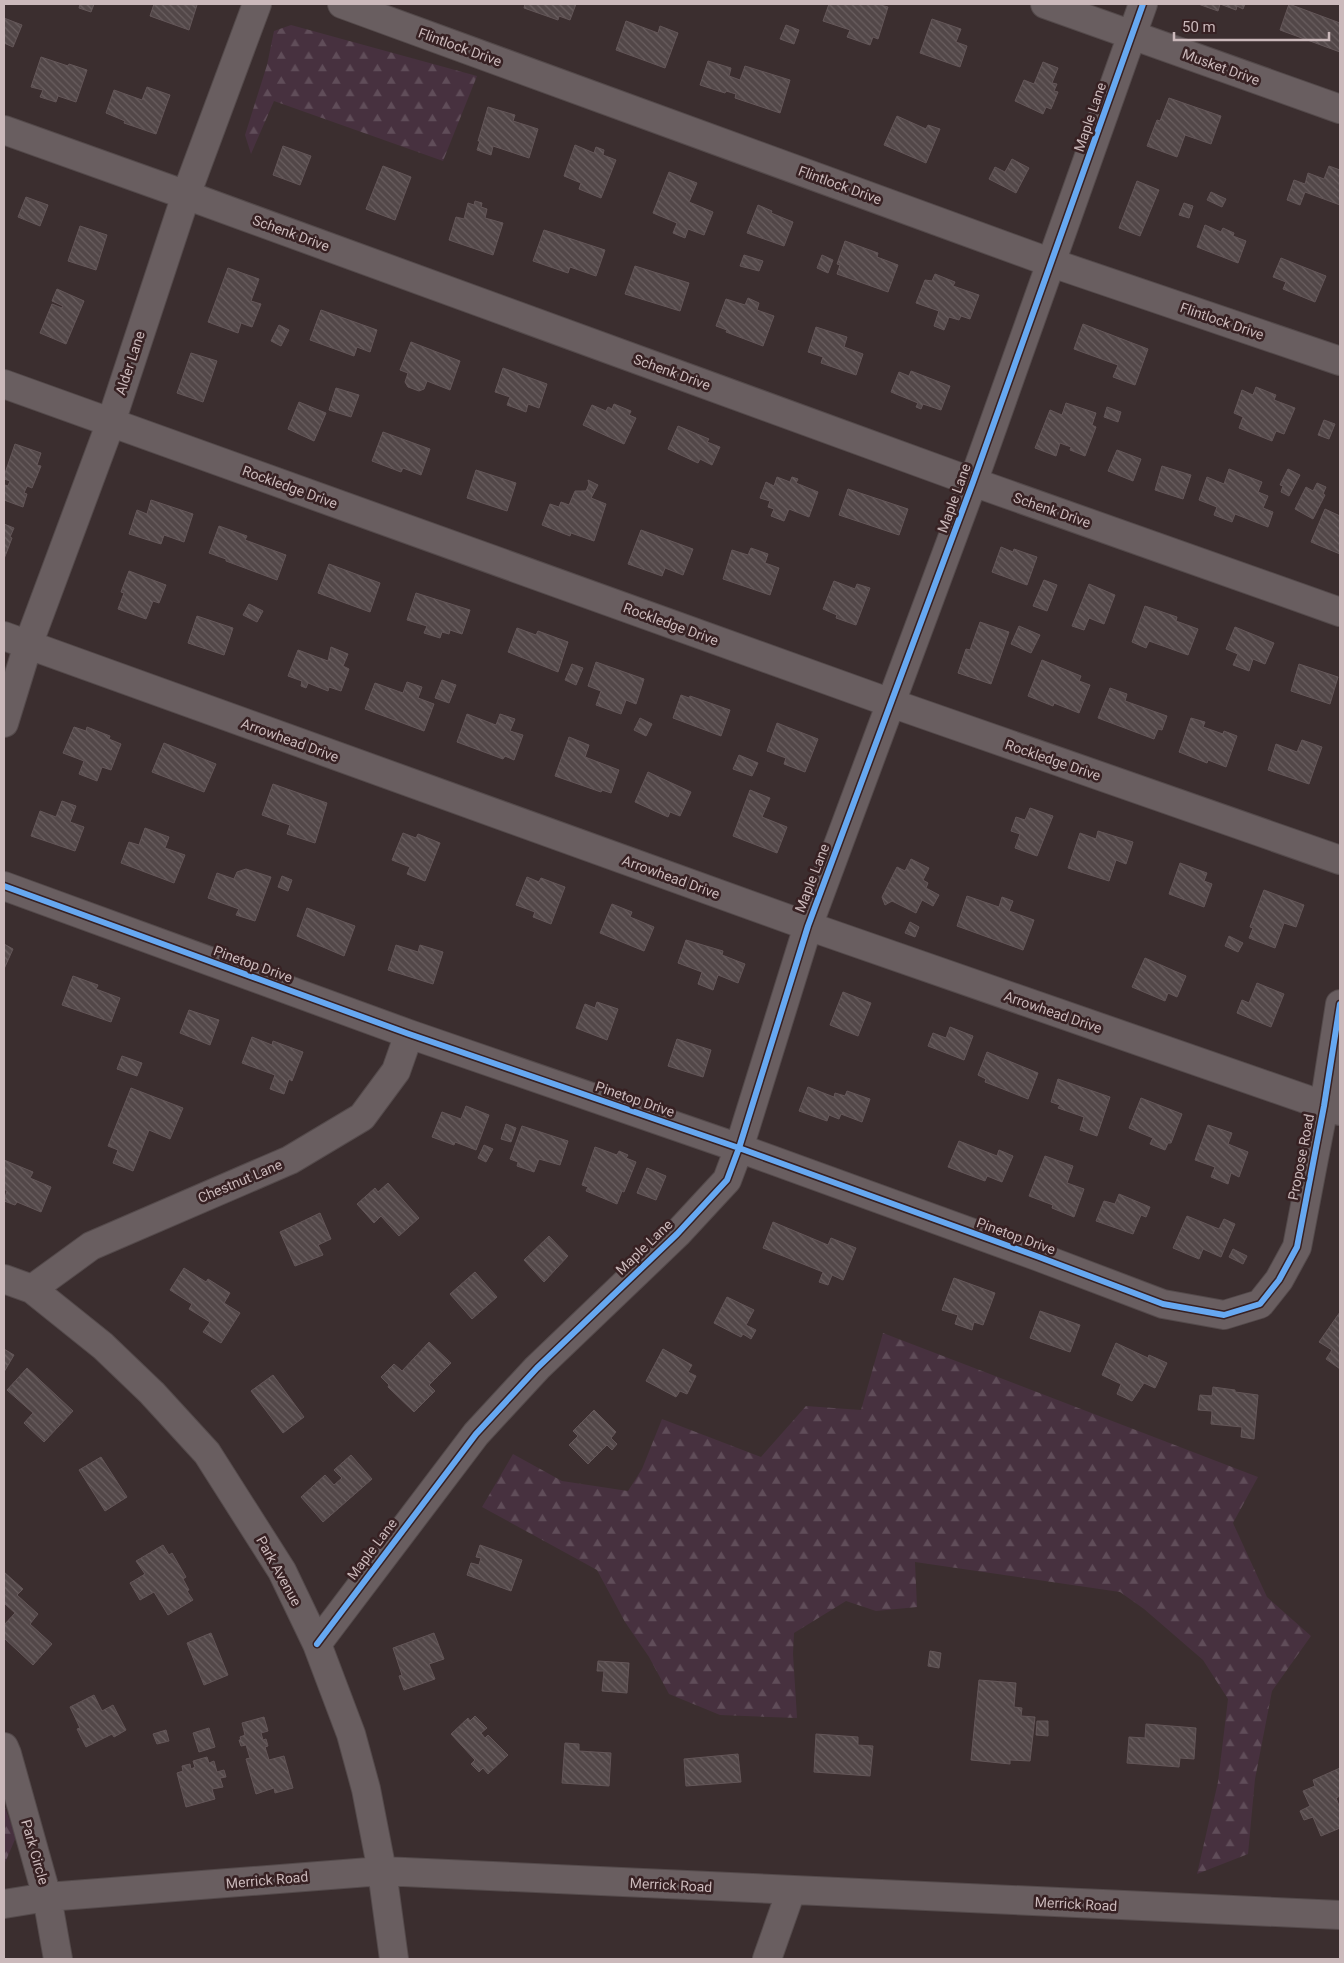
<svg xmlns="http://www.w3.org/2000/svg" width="1344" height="1963" font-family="Roboto,sans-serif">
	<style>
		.forest { fill: url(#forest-firs) }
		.building { fill: url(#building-back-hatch); stroke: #635658 }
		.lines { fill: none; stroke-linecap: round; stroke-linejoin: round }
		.minor-casing { stroke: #544a4b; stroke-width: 30 }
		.minor { stroke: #695e60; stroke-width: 28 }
		.cycleway-casing { stroke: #372123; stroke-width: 9 }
		.cycleway { stroke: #66a8f1; stroke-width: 6 }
		.labels { text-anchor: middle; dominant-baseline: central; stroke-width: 5; stroke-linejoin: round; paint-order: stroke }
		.street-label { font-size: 14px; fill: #cbb9bb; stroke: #372123 }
	</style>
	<defs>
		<pattern id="forest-firs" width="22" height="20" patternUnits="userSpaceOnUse" patternTransform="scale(1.25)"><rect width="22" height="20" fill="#47313f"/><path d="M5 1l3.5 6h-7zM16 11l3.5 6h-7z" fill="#604d59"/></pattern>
		<pattern id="building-back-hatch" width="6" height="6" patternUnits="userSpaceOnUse" patternTransform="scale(1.25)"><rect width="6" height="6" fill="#524748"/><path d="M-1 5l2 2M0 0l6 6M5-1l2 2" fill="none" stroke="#6a5f60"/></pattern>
	</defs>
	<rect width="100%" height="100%" fill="#3b2e2f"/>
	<path class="forest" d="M291,25L477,76L443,161L274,101L251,154L245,135L267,65L274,31Z
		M883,1333L1258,1477L1233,1523L1267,1597L1311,1636L1272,1691L1255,1779L1248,1854L1197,1874L1218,1782L1228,1699L1203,1660L1144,1609L1120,1592L915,1562L917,1607L876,1611L846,1601L794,1633L793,1654L797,1718L720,1715L669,1694L649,1657L625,1622L597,1570L482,1507L513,1454L562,1481L628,1491L642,1469L662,1419L761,1457L806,1406L861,1410Z
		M4,1805L16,1837L4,1865Z"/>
	<path class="building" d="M80,4H94L91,12L79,8Z
		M154,4L197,5L189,30L150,16Z
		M525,4H576L570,20L559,16L558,20L524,8Z
		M829,4H877L888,7L878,39L873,37L870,45L847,37L850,30L823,21Z
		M1198,4H1245L1243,9L1237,6L1236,10L1220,4L1218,11Z
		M1289,4L1340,23V52L1280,30Z
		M4,18L22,25L13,47L4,43Z
		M932,19L961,29L956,42L967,46L960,67L920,53Z
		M626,21L658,33L660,26L678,33L665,68L616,50Z
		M786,25L799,30L794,44L780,39Z
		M41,57L68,66L69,64L87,70L76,102L58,96L56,102L40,97L43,90L31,87Z
		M708,61L731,68L729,76L740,80L745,66L790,80L780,113L735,98L736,94L726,91L725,93L700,85Z
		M1043,62L1058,68L1052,83L1057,84L1054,91L1058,92L1051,109L1046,107L1043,114L1015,101L1024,80L1034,84Z
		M147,87L170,95L156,134L124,123L125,121L106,113L114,90L142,100Z
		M1169,98L1221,116L1211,144L1185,135L1177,157L1147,146L1157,120L1160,121Z
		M488,107L515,115L513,121L538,129L529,158L493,146L491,155L477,150L480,141H478Z
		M897,116L926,129L928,125L940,129L926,163L884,145Z
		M575,145L594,153L596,147L604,150L603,155L616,160L601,198L579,189L581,183L564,176Z
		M283,146L311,156L300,185L273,175Z
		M1012,159L1029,168L1016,193L989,179L995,167L1005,172Z
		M383,166L411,177L395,220L366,209Z
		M1329,166L1340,170V205L1305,192L1300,205L1287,200L1294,180L1305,184L1308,173L1324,179Z
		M669,172L697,183L689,202L713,212L704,235L688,229L685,238L673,233L677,223L653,213Z
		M1137,181L1159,190L1140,236L1119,228Z
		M1211,192L1226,199L1222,207L1207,200Z
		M26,197L48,205L40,226L18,217Z
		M475,201L482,203L481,207L487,209L485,218L503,223L493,255L449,240L456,217L464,219L468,203L474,205Z
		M1184,203L1193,206L1189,218L1179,215Z
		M758,205L772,211L771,213L793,222L784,246L747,233Z
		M1205,225L1221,232L1223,228L1234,233L1233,236L1246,241L1238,263L1197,247Z
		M80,226L107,235L96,270L68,261Z
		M544,230L605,250L596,276L570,267L568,273L533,261Z
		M845,241L878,253L877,257L898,265L888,292L837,274L840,265L837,264Z
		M744,255L763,261L759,271L740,266Z
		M822,255L833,260L828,273L817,268Z
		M1281,258L1326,276L1315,302L1283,289L1286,282L1273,277Z
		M635,266L689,283L680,311L625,294Z
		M228,268L259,279L251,301L261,304L252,327L241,323L238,333L208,322Z
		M935,274L955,282L953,286L979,295L970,319L961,316L959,320L949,317L944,330L934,326L939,311L916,303L925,280L932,281Z
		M57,289L84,301L66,344L40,333L52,304L62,308L63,306L52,301Z
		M748,298L759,303L757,310L774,316L763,346L726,332L727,330L716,326L726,299L745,305Z
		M321,310L377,330L370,352L357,347L354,356L310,340Z
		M1083,324L1148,349L1135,385L1113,377L1118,365L1074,349Z
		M279,325L289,330L281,346L271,341Z
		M816,327L847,337L844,347L863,354L856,375L821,363L823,357L808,352Z
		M411,342L460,361L450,390L427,381L424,389L419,391L408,387L405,382L408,373L400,370Z
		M191,353L217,361L203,402L177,393Z
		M503,368L547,384L539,408L528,404L526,412L507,405L510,397L495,392Z
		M911,371L950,386L941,410L923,404L921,409L916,407L918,403L891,392L899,372L909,376Z
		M1256,387L1276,395L1274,400L1295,408L1284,434L1276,431L1272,441L1239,428L1243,417L1234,413L1242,390L1253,395Z
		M336,388L359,395L351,417L329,410Z
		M299,402L326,413L314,441L288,429Z
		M1066,403L1096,413L1092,425L1096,427L1085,456L1070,450L1071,447L1060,443L1056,456L1035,448L1050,410L1062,415Z
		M614,404L631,411L629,415L636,418L624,444L583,425L592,405L606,411L608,407L612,409Z
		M1107,407L1121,412L1118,422L1104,417Z
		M1324,420L1335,424L1329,439L1318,435Z
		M678,426L709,439L707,442L720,447L712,465L700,459L698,463L668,449Z
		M383,432L430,449L421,475L403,468L401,472L372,461Z
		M15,444L41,453L37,465L41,466L32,488L27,486L24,493L27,494L23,507L4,500V489L5,485L8,486L10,481L4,479V476Z
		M1117,450L1141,459L1133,481L1108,471Z
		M1162,466L1191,475L1183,499L1155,490Z
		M1229,469L1262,482L1258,492L1268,496L1263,508L1273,512L1268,527L1235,514L1232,522L1214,515L1217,507L1199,500L1207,477L1224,484Z
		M1288,469L1300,475L1289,496L1281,492L1283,486L1280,485Z
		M476,470L516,483L507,511L467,498Z
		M777,477L790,482L792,477L798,479L796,483L818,492L809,517L789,509L784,521L771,516L774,509L768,507L770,501L760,498L766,482L774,486Z
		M588,480L598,485L591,498L606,504L594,541L571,533L570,536L542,525L550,504L559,507L561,502L569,505L575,491H586L589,484Z
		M1317,483L1326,487L1323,494L1325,495L1313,519L1295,509L1306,487L1313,491Z
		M848,489L908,509L899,535L839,515Z
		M151,500L193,514L184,542L164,535L161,544L129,534L137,510L147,514Z
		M1325,509L1340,516V554L1311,542Z
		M4,524L14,528L10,537L12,538L4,559Z
		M219,526L247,536L245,540L286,555L277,580L226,561V559L209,553Z
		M641,530L693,549L683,575L665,568L662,576L628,564Z
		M1001,547L1013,552L1014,549L1037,557L1027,585L992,572Z
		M751,548L768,554L765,563L779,568L770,595L723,579L732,550L748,555Z
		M329,564L380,583L370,612L318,593Z
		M129,571L166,585L159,603L153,601L146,619L118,609L124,593L121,592Z
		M1044,580L1057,585L1047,611L1033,606Z
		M834,581L855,589L857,584L870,588L856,625L836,618L837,615L823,609Z
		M1089,584L1115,595L1104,624L1089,618L1084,630L1072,626Z
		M416,593L470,610L462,634L450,630L449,634L442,632L440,638L424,633L427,626L407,620Z
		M249,604L263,611L257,622L243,615Z
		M1145,606L1177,617L1176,621L1198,629L1188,655L1149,641L1146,648L1132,642Z
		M197,616L233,628L224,655L188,643Z
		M980,622L1009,632L991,684L958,673L966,649L970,650Z
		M1019,626L1040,635L1031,653L1011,644Z
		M1235,627L1274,643L1265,664L1253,659L1249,671L1233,665L1238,654L1226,649Z
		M517,628L536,635L538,631L568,642L558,672L508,652Z
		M331,647L348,654L343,666L349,669L341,691L329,687L328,691L308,683L306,688L301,686L302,681L288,676L298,650L328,661Z
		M1042,660L1081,676L1079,681L1090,685L1079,713L1054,703L1053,706L1028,696Z
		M596,662L644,679L636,704L626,700L621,714L596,705L601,691L588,686Z
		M572,664L583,668L576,685L565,680Z
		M1299,664L1338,677L1330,704L1291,691Z
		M442,680L456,685L449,703L435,698Z
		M407,682L422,687L418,698L434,704L424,731L365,709L375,683L403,693Z
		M1110,688L1127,694L1125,701L1167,716L1162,730L1158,729L1154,739L1098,718Z
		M681,695L689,698L690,696L730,710L721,736L673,718Z
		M467,714L496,725L500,714L515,719L510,731L523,735L514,760L505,756L503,759L457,742Z
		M640,718L652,724L646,736L634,730Z
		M1191,718L1205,722L1203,727L1223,734L1224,731L1237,736L1226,767L1208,760L1207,763L1179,752Z
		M777,723L818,739L805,772L784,764L786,758L767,751Z
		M74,727L86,731L87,727L110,736L109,739L121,744L111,770L102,767L97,781L79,774L84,761L63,753Z
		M569,737L589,745L585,757L619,770L611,793L602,790L601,792L555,776Z
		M1302,740L1322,747L1309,784L1268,770L1276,744L1297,752Z
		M164,743L216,764L204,792L152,772Z
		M739,755L758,763L752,776L733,769Z
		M648,772L691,792L680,816L670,812L668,817L635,802Z
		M273,784L327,803L315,843L287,834L290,825L262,815Z
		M750,790L770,798L762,817L787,827L777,853L733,836Z
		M62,801L76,806L70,822L84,827L75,851L31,836L40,811L56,817Z
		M1030,808L1053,816L1037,856L1015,848L1020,834L1011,831L1016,817L1025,820Z
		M145,828L169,837L165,848L185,855L174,883L121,863L129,842L139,845Z
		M1098,831L1133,842L1126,864L1116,860L1109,881L1068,868L1080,833L1096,839Z
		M403,833L416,838L418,834L440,843L425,881L407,874L410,867L392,860Z
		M911,859L929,868L923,880L928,883L926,888L939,895L933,906L922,900L916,913L892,901L885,905L882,897L897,867L905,871Z
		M1180,863L1207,873L1204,881L1212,884L1204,907L1169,894Z
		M246,869L271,877L255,921L236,915L239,909L208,898L217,873L234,879L237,872Z
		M282,876L292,880L288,891L278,887Z
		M527,877L539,882L541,878L565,887L551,924L533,917L535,912L516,905Z
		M1264,890L1304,905L1296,927L1284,923L1275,948L1249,938L1253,928L1250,927Z
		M967,896L999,907L1002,897L1013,901L1009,911L1034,920L1023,950L957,926Z
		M612,904L632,912L630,917L654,927L644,951L600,933Z
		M307,908L355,926L344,956L297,936Z
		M910,922L919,927L915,937L905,933Z
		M1229,936L1243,943L1238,952L1225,946Z
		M686,940L723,951L722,955L745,964L738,983L718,975L713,990L698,984L702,972L678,963Z
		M4,944L13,949L4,969Z
		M396,945L418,952L420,945L443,952L433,984L388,970Z
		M1145,958L1186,976L1177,997L1168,993L1165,1001L1132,987Z
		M73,976L98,985L96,989L120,998L111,1022L62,1005Z
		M1257,983L1284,994L1271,1027L1237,1013L1242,1000L1249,1003Z
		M843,992L871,1003L858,1036L830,1025Z
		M597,1002L618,1009L607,1040L576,1028L585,1004L595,1008Z
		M189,1010L219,1020L210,1045L180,1033Z
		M950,1027L973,1036L964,1060L928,1046L933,1033L946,1038Z
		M252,1037L272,1045L273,1041L303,1052L292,1081L289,1079L284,1094L270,1089L275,1075L242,1063Z
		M677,1039L711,1050L703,1077L668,1066Z
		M987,1052L1038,1073L1028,1099L985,1082L986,1079L978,1075Z
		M122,1056L142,1063L137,1076L117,1069Z
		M1058,1079L1110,1097L1097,1136L1080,1130L1084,1117L1058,1108L1060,1105L1051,1102Z
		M808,1087L834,1097L835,1093L845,1096L847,1091L870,1099L862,1122L841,1114L839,1119L829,1115L827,1121L799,1111Z
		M131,1088L183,1108L170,1139L149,1130L133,1171L113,1163L118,1150L108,1146Z
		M1141,1098L1182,1114L1171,1143H1168L1165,1150L1150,1144L1153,1138L1129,1128Z
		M466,1106L489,1115L476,1150L455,1142L454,1145L432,1137L442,1112L461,1119Z
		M506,1124L516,1128L511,1142L501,1139Z
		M1208,1125L1232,1133L1228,1144L1248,1152L1239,1177L1231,1173L1228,1184L1211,1177L1215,1167L1195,1160Z
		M522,1126L568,1141L560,1165L539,1159L534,1172L517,1166L518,1162L510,1159Z
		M959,1141L997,1156L999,1150L1013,1156L1002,1182L987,1176L985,1181L948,1167Z
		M484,1145L493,1149L486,1162L478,1158Z
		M595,1147L617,1155L619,1151L628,1155L626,1158L636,1162L624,1192L622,1191L617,1204L586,1191L588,1187L582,1185Z
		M1045,1156L1073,1166L1067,1183L1084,1189L1074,1217L1052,1208L1053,1205L1029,1196Z
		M4,1160L33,1172L30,1178L51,1187L41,1212L17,1202L15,1205L4,1201L7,1191L4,1189Z
		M647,1168L666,1176L656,1200L637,1193Z
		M388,1183L419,1218L399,1236L381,1216L374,1223L357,1204L375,1188L378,1192Z
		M1119,1194L1150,1207L1146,1217L1141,1215L1133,1234L1096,1221L1104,1201L1115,1204Z
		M320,1213L331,1239L318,1245L323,1255L295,1266L280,1232Z
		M1187,1216L1219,1229L1224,1219L1235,1224L1221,1257L1203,1249L1199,1259L1173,1248Z
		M773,1222L828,1245L831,1238L856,1248L843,1280L832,1275L828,1285L819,1282L823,1272L763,1248Z
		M549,1236L568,1256L544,1282L524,1260Z
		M1233,1249L1247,1256L1243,1264L1229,1257Z
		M184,1268L206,1282L208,1279L230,1293L224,1303L240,1313L221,1343L203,1332L210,1322L189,1309L192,1304L170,1290Z
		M475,1272L497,1297L472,1319L450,1294Z
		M954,1278L995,1293L983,1325L974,1322L972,1330L955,1324L958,1315L942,1310Z
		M727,1297L754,1310L746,1325L756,1330L751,1339L743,1334L741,1337L714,1323Z
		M1040,1311L1080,1325L1070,1352L1030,1338Z
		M1340,1312V1369L1326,1359L1332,1350L1319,1342Z
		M429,1342L451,1363L429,1385L435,1391L414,1412L388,1387L389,1385L381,1377L394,1364L402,1371Z
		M1116,1343L1148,1358L1149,1355L1167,1363L1155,1388L1144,1383L1132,1401L1117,1394L1121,1384L1102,1375Z
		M4,1349L14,1355L4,1372Z
		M663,1349L692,1365L688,1372L696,1376L687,1394L680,1391L676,1397L646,1381Z
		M27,1368L73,1411L44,1442L24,1423L33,1413L7,1390Z
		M273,1375L304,1417L283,1433L251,1391Z
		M1213,1387L1235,1390V1392L1258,1395L1254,1439L1241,1437L1242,1427L1211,1424L1212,1411L1198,1410L1200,1395L1212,1396Z
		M594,1410L616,1432L611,1438L617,1444L612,1450L607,1445L588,1464L569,1445L578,1436L573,1431Z
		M351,1455L372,1479L323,1522L301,1497L325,1475L334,1485L342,1478L334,1470Z
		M101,1457L127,1497L105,1511L79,1470Z
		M163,1545L169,1555L172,1553L186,1577L183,1579L189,1590L187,1591L193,1600L168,1615L154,1592L140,1600L130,1583L145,1574L136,1561Z
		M480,1545L522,1560L511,1591L467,1575L471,1563L479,1565L481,1558L476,1557Z
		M4,1572L23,1589L17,1595L38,1614L30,1624L52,1644L33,1665L4,1638V1625L15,1613L4,1603Z
		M211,1633L228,1675L204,1685L187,1643Z
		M434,1633L444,1659L429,1664L435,1679L404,1690L399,1676L402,1675L393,1648Z
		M930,1651L941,1653L939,1668L928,1666Z
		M598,1661L629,1663L627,1693L602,1691L604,1671H597Z
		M979,1680L1016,1683L1014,1707L1022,1708L1021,1716L1035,1717L1030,1761L1010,1760V1764L971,1760Z
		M94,1695L102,1711L113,1705L126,1730L114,1737L112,1734L86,1747L77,1729L80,1728L70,1707Z
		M475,1716L487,1728L481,1733L485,1738L488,1735L508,1755L488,1774L483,1768L479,1772L471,1764L475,1760L451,1734L468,1718L470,1721Z
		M264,1717L268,1731L261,1733L263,1740L266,1739L268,1746L265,1747L269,1760L284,1756L293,1788L275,1793L274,1788L256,1794L246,1759L250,1758L246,1745L241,1746L239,1740H241L240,1737L245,1735L242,1723Z
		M1037,1721H1048V1736L1036,1735Z
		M1146,1724L1196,1728L1194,1759L1180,1758L1179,1767L1127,1763L1129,1737L1145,1738Z
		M209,1728L215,1747L199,1752L193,1733Z
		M166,1730L169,1741L157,1744L153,1734Z
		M816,1734L858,1737V1745L873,1746L870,1776L814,1772Z
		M565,1743L579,1744V1751L611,1753L609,1786L562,1783Z
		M738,1754L741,1782L686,1786L684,1759Z
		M207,1757L209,1763L214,1761L217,1772L224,1770L226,1777L220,1778L223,1787L212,1789L215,1799L186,1807L177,1773L183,1771L182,1766L190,1764L191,1769L195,1767L193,1761Z
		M1340,1768V1796L1336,1798L1340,1808V1828L1321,1836L1313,1817L1304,1820L1300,1811L1310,1806L1303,1791L1315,1786L1313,1780Z"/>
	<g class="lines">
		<defs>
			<path id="minor" d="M342,4L1052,263L1340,361
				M1045,4L1340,109
				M4,130L186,195L973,482L1340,612
				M4,384L891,703L1340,860
				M4,636L808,926L1340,1111
				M4,723L28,645L111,422L186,195L257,4
				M4,886L409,1034L739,1148L1039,1257L1163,1304L1224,1315L1260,1304L1279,1280L1297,1247L1324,1106L1340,1004
				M4,1279L32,1289L103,1346L152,1393L207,1453L282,1571L317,1644L351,1734L366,1789L382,1871L394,1959
				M32,1289L91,1246L290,1160L362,1117L396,1071L409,1034
				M317,1644L476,1434L537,1368L677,1234L727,1180L739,1148L808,926L973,482L1143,4
				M4,1747L7,1754L47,1897L58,1959
				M4,1904L47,1897L382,1871L1340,1915
				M767,1959L791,1891"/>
		</defs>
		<use href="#minor" class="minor-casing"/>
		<use href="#minor" class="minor"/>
		<defs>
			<path id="cycleway" d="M4,886L409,1034L739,1148L1039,1257L1163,1304L1224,1315L1260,1304L1279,1280L1297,1247L1324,1106L1340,1004
				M317,1644L476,1434L537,1368L677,1234L727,1180L739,1148L808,926L973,482L1143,4"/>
		</defs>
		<use href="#cycleway" class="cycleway-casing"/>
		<use href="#cycleway" class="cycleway"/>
	</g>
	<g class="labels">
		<g class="street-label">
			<text transform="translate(460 47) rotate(20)">Flintlock Drive</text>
			<text transform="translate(1221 67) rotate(20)">Musket Drive</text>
			<text transform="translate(1090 117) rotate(-71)">Maple Lane</text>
			<text transform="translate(840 185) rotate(20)">Flintlock Drive</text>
			<text transform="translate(291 233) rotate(20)">Schenk Drive</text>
			<text transform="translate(1222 321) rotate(19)">Flintlock Drive</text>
			<text transform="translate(130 363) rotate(-72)">Alder Lane</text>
			<text transform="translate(672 372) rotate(20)">Schenk Drive</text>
			<text transform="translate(290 487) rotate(20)">Rockledge Drive</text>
			<text transform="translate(954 498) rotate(-70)">Maple Lane</text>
			<text transform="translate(1052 510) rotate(19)">Schenk Drive</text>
			<text transform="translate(671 624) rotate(20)">Rockledge Drive</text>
			<text transform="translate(290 740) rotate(20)">Arrowhead Drive</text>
			<text transform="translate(1053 760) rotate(19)">Rockledge Drive</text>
			<text transform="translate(671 877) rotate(20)">Arrowhead Drive</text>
			<text transform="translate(812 878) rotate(-69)">Maple Lane</text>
			<text transform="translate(253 964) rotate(20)">Pinetop Drive</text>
			<text transform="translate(1053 1012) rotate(19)">Arrowhead Drive</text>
			<text transform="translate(635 1099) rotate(19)">Pinetop Drive</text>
			<text transform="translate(1301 1157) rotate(-79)">Propose Road</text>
			<text transform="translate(240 1181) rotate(-23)">Chestnut Lane</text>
			<text transform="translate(1016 1236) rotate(20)">Pinetop Drive</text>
			<text transform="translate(644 1247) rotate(-44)">Maple Lane</text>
			<text transform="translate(372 1549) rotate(-53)">Maple Lane</text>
			<text transform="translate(279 1571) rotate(61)">Park Avenue</text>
			<text transform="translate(35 1852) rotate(74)">Park Circle</text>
			<text transform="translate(267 1880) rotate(-5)">Merrick Road</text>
			<text transform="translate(671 1885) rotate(3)">Merrick Road</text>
			<text transform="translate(1076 1904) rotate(3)">Merrick Road</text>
		</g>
	</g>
	<rect width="1344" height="1963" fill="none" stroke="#cbb9bb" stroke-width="10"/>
	<path d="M1174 32v8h155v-8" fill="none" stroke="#cbb9bb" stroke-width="2.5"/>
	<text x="1182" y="32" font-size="15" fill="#cbb9bb" stroke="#372123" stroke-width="4" paint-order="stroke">50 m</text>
</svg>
